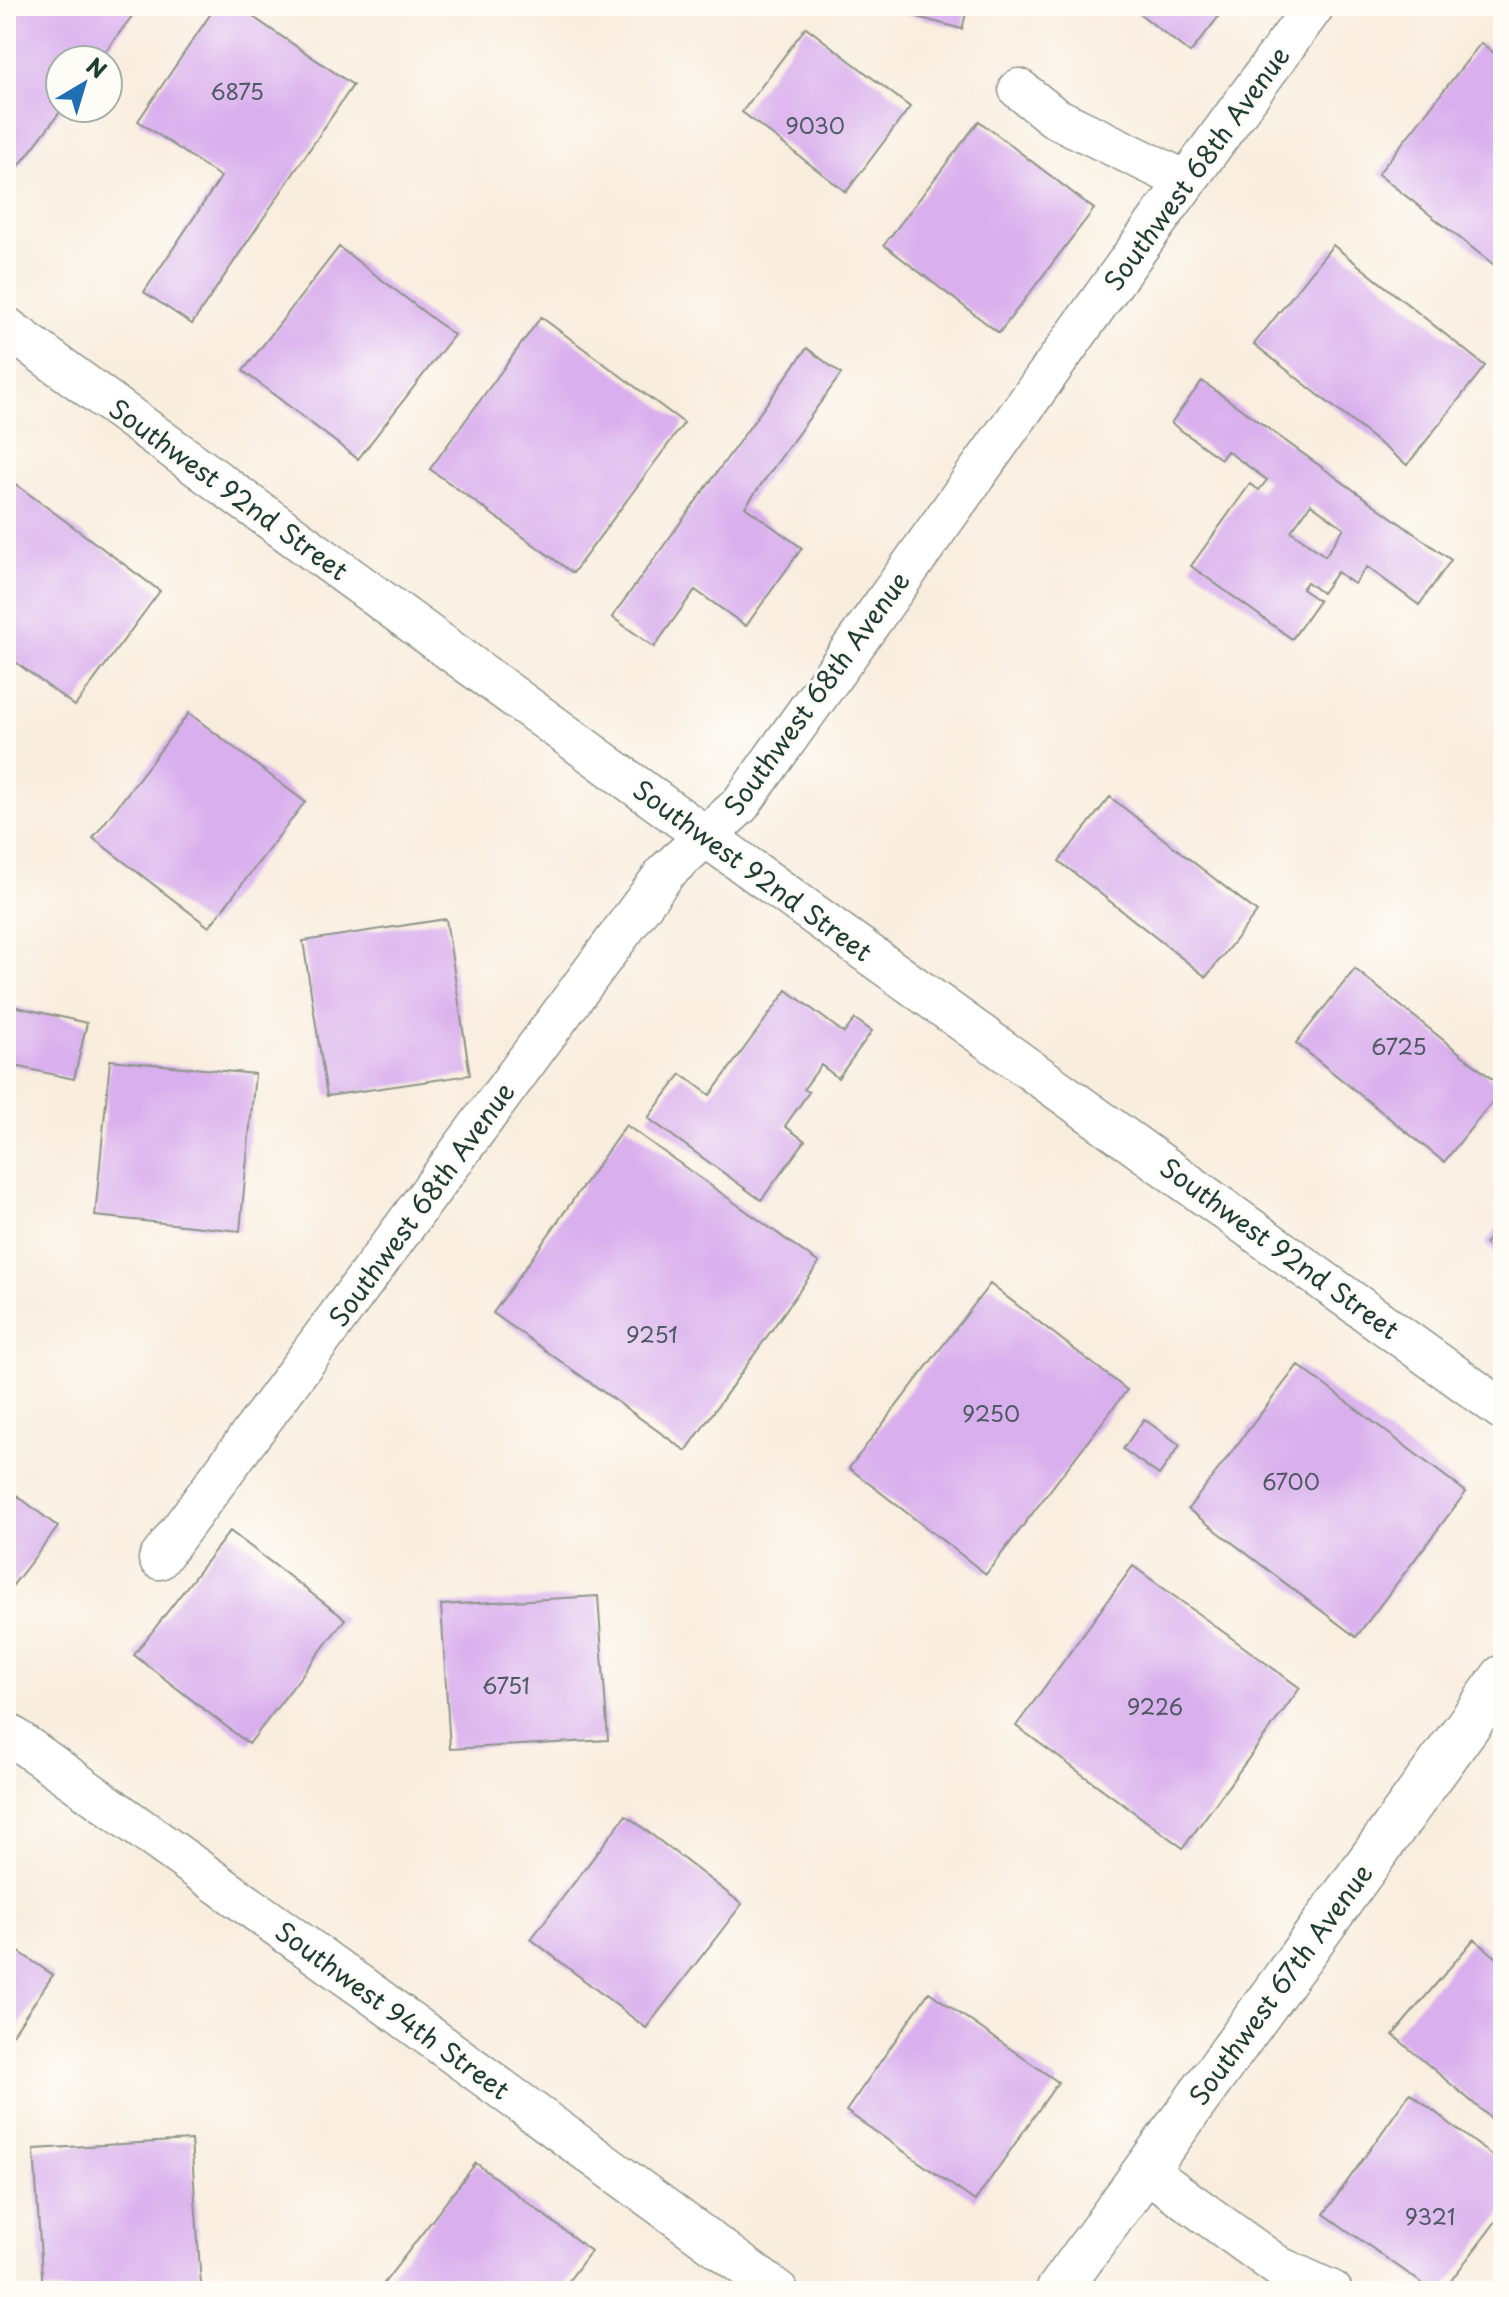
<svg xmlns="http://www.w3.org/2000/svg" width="1509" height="2297" font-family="'Playpen Sans',sans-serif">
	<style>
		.building { fill: #d9afed; fill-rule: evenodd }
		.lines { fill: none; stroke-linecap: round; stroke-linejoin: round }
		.minor-casing { stroke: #8c9589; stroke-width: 43 }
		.major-casing { stroke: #8c9589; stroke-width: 47 }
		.minor { stroke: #fff; stroke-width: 40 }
		.major { stroke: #fff; stroke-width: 44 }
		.labels { text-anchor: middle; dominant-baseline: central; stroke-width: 6; stroke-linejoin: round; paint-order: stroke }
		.number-label { font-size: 22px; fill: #4e5a62 }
		.street-label { font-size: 26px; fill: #1f3d34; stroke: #fdfcf7 }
	</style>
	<rect width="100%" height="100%" fill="#fdfcf7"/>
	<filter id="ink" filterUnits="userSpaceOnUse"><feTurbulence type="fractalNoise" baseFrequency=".0125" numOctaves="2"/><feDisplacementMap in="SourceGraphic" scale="16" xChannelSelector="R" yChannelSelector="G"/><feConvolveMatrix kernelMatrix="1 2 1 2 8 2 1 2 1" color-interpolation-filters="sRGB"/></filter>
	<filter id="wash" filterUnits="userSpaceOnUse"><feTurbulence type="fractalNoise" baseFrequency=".006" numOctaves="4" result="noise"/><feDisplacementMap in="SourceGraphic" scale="32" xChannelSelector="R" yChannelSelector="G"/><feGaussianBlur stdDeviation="1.8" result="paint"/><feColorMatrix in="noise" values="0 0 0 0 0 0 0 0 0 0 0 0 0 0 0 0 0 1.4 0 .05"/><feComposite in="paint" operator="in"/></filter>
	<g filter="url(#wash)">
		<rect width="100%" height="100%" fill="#f9edde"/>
		<g id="blocks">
			<path class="building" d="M6,6H130L136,11L99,60H60V108H63L16,170L6,162Z
				M216,6H237L353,85L192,324L144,292L221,177L138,121Z
				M877,6H968L962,29Z
				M1130,6H1227L1190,53Z
				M806,27L910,107L846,192L742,112Z
				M1481,43L1503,60V272L1378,174Z
				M979,121L1094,209L999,333L884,245Z
				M1333,245L1485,366L1407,465L1254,344Z
				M339,247L454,335L358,459L243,371Z
				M541,317L684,423L573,573L430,469Z
				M807,348L841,374L745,507L802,548L746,626L695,590L654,647L612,617Z
				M1202,381L1451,560L1419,605L1367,567L1354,584L1337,572L1322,593L1307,582L1302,589L1319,601L1292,639L1191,566L1250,484L1259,490L1267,480L1227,451L1221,459L1171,423ZM1311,504L1344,528L1325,556L1291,531Z
				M6,477L160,591L75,706L6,655Z
				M189,713L305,802L209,927L93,838Z
				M1110,797L1257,912L1206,977L1059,861Z
				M446,919L470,1075L327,1096L303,941Z
				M1355,969L1503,1088L1444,1162L1296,1043Z
				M787,990L844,1033L855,1019L872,1031L838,1078L821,1065L804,1089L809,1092L785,1126L805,1141L761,1200L648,1118L681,1074L710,1095Z
				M13,1006L87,1023L74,1079L6,1064V1035Z
				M110,1060L255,1074L240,1231L95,1216Z
				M626,1125L819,1263L686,1451L493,1313Z
				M1503,1221V1258L1485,1244Z
				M990,1284L1127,1390L986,1574L849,1468Z
				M1298,1365L1466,1492L1356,1637L1188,1509Z
				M1144,1419L1180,1445L1159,1475L1123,1449Z
				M6,1487L58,1527L6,1594Z
				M230,1531L345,1619L249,1744L134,1655Z
				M1133,1566L1300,1688L1183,1848L1016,1726Z
				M598,1596L608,1740L450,1749L441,1605Z
				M626,1815L742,1904L646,2028L531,1939Z
				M1474,1939L1503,1963V2118L1498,2124L1393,2035Z
				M6,1943L53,1975L6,2044Z
				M929,1992L1058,2082L975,2201L846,2111Z
				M1410,2093L1503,2164V2212L1443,2291H1433L1324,2214Z
				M191,2140L201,2285L97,2291H43L34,2149Z
				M476,2163L591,2251L561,2291H386L381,2287Z"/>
		</g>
	</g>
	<g filter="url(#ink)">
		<use href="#blocks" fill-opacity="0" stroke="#8c9589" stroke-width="2"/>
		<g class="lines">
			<defs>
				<path id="minor" d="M1019,89L1054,117L1186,181
					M6,327L705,836L1503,1410
					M159,1559L666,872L740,805L1140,245L1314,6
					M6,1732L369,1992L778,2291
					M1145,2170L1279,2267L1332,2291"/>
				<path id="major" d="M1058,2291L1503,1677"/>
			</defs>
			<use href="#minor" class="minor-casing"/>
			<use href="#major" class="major-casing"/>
			<use href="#minor" class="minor"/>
			<use href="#major" class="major"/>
		</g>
	</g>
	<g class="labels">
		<g class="number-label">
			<text x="237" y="90">6875</text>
			<text x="815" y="124">9030</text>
			<text x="1399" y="1045">6725</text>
			<text x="652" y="1333">9251</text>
			<text x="991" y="1412">9250</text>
			<text x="1291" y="1480">6700</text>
			<text x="506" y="1684">6751</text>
			<text x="1155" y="1705">9226</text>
			<text x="1430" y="2215">9321</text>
		</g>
		<g class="street-label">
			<text transform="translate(1196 168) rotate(-54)">Southwest 68th Avenue</text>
			<text transform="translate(229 489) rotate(36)">Southwest 92nd Street</text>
			<text transform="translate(816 693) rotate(-54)">Southwest 68th Avenue</text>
			<text transform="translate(753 870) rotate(36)">Southwest 92nd Street</text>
			<text transform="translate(421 1204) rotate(-54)">Southwest 68th Avenue</text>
			<text transform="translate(1280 1248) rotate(36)">Southwest 92nd Street</text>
			<text transform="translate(1280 1984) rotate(-54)">Southwest 67th Avenue</text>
			<text transform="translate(393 2010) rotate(36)">Southwest 94th Street</text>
		</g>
	</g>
	<rect width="1509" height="2297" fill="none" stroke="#fdfcf7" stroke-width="32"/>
	<g transform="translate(84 84) rotate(38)"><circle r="38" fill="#fdfcf7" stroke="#a4b0a9" stroke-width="2"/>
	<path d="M0-6L14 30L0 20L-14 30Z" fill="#1f6fb2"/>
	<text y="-12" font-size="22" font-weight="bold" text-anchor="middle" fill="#1f3d34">N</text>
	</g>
</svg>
